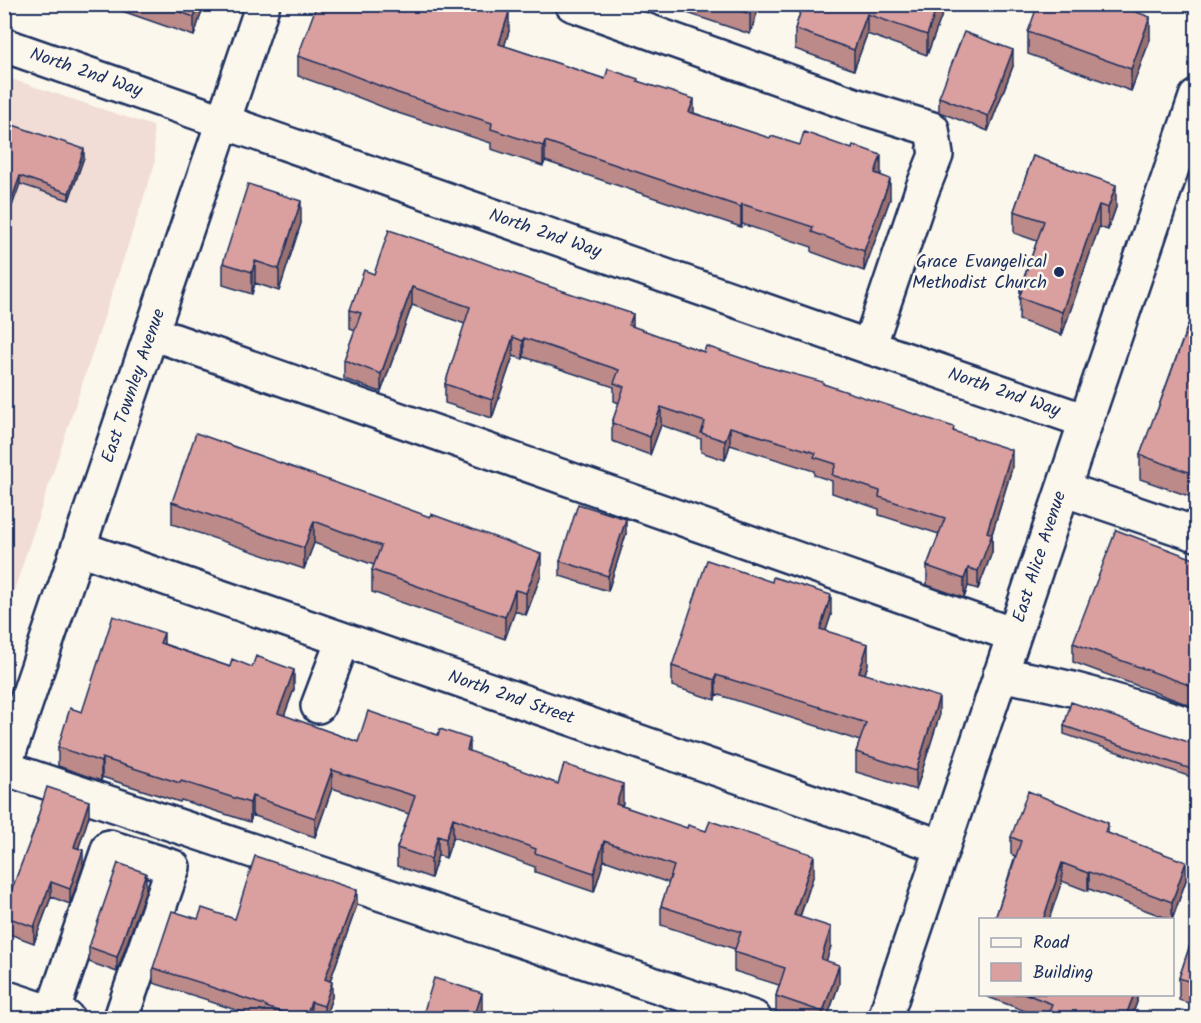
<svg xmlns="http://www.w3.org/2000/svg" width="1201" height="1023" font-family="Kalam,sans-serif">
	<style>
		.built { fill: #f1ddd5 }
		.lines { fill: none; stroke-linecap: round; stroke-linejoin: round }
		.minor-casing { stroke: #1b2f5e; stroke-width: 38 }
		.minor { stroke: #fbf7ec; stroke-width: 33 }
		.wall { fill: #bb8a89; stroke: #1b2f5e; stroke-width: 1.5 }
		.shaded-wall { fill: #99706f; stroke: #1b2f5e; stroke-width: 1.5 }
		.building { fill: #daa09f; stroke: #1b2f5e; stroke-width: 1.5 }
		.poi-dot { fill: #1b2f5e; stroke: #fbf7ec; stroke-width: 2 }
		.labels { text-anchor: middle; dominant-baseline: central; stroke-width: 5; stroke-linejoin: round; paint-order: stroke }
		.street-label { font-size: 18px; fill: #1b2f5e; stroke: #fbf7ec }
		.poi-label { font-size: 18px; fill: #1b2f5e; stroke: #fbf7ec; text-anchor: end }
	</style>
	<rect width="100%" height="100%" fill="#fbf7ec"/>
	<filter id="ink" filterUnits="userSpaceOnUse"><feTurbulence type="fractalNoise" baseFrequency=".0167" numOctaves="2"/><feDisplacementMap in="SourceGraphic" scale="12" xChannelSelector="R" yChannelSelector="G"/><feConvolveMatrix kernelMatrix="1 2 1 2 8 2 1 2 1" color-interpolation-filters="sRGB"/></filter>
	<g filter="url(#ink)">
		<path class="built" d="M5,77L153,126L155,163L5,618Z"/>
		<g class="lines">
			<defs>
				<path id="minor" d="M572,4L854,105L932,129L936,155L922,190L869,347
					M4,45L869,347L1086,421
					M152,333L1014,635
					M1063,489L1196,534
					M79,548L943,847
					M1000,675C1068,684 1132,706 1196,727
					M318,706L343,640
					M4,767L263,4
					M4,768L754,1018
					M4,997L67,1018
					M52,1013L109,847L173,867L121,1018
					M885,1018L1086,421L1196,97"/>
			</defs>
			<use href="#minor" class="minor-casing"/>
			<use href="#minor" class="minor"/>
		</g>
		<path class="wall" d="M102,4H204L194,36Z
			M687,4H760L750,34L687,13Z
			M803,4H946L927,55L867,34L854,70L795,49V29Z
			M509,31L504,46L605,79L638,81L694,113L881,176L890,199L864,271L812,252V247L742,224L741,227L545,161L543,166L491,149V143L398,113L332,87V88L298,76V56Z
			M1028,32L1150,39L1131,91L1028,54Z
			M1013,66L988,131L939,112V97Z
			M4,122L84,157L69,200L20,184Z
			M1033,156L1116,207L1108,230L1099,227L1062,335L1019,320L1020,289L1037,241L1014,233V211Z
			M301,223L279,291L255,283L252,294L223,285V263Z
			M374,274L633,327L704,352L764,366L823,384L954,431L1012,468L992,534V552L978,589L968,586L964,598L927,585V566L939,534L879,515V509L832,493V481L814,475V471L730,445L725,460L701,452V439L661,425L650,455L612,441V423L619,403L614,401V387L524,357L523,359L513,356L492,418L445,403V384L465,324L412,305L381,392L344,379V360L355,330L350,328V310Z
			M1197,291V499L1140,479V455L1156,414L1194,308V299Z
			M328,480L541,575L526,615L515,611L505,639L372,592V570L374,565L314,543L304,569L172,524V502Z
			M626,534L608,591L560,576V561Z
			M1197,560V708L1073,662V643Z
			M831,615L826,630L868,664L865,674L939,717L916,790L856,772V752L860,741L820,728V727L716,694L715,700L672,686V666Z
			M164,644L294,689L284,716L358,742L470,752L558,784L623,803L622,806L814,874L800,917L831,946L826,961L839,984L827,1018H787L776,1015V996L779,985L734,971V952L735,949L661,925V906L669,883L604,860L594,892L535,872V867L453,837L446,858L438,855L431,878L397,866V848L409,814L332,788L315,837L252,815L250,822L181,800L180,802L102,777L101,781L58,766V747L82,712Z
			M1064,726L1197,745V779L1064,734Z
			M89,816L78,849L83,866L70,904L51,897L34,943L4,932V910L37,824V819Z
			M1108,833L1186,880L1172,920L1089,889L1088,891L1062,881L996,920V916L1015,856L1011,854V837Z
			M146,889L117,972L89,962V947Z
			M357,905L330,981L332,997L325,1018H316L311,1017V1018H260L208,1001V1000L153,983V968L198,919H235Z
			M1197,924V1006L1179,1000V978Z
			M985,994H1137V1002L1131,1018H1044L985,996Z"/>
		<path class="shaded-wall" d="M198,4H204L194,36V17Z
			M753,4H760L750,34V14Z
			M938,4H946L927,55V35Z
			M509,12V31L499,64V44Z
			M867,14V34L854,70V50Z
			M1150,17V39L1131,91V69Z
			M1013,50V66L988,131V116Z
			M694,99V119L689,112Z
			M545,141V161L543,166V146Z
			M84,149V157L69,200V193Z
			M881,155V175L875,173Z
			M20,176V184L4,228V221Z
			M890,179V199L864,271V251Z
			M1116,185V207L1108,230V208Z
			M301,201V223L279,291V269Z
			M742,204V224L741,227V207Z
			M1099,205V227L1062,335V312Z
			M255,261V283L252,294V272Z
			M412,287V305L381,392V374Z
			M633,314V332L629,325Z
			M513,337V356L492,418V400Z
			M524,338V357L523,359V341Z
			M661,407V425L650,455V437Z
			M730,427V445L725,460V441Z
			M1012,450V468L991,537L992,534V552L978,589V571L987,532Z
			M626,519V534L608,591V576Z
			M314,521V543L304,569V548Z
			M541,554V575L526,615V593Z
			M968,568V586L964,598V579Z
			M515,590V611L505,639V617Z
			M831,595V615L820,648V629Z
			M164,633V652L160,643Z
			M868,644V664L859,692V672Z
			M294,670V689L278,732V713Z
			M716,675V694L715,700V680Z
			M939,697V717L916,790V771Z
			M470,739V758L467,750Z
			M102,758V777L101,781V762Z
			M332,770V788L315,837V818Z
			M623,784V803L616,823V804Z
			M252,796V815L250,822V803Z
			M89,801V816L74,862V847Z
			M453,818V837L446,858V839Z
			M1108,823V840L1105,832Z
			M438,836V855L431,878V859Z
			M604,841V860L594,892V873Z
			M83,850V866L70,904V889Z
			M814,855V874L794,934V915Z
			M1186,862V880L1172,920V902Z
			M1062,863V881L1049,920H1043Z
			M1089,872V889L1088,891V873Z
			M146,873V889L117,972V957Z
			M51,882V897L34,943V927Z
			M357,890V905L325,995V979Z
			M831,927V946L821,978V959Z
			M839,965V984L827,1018H823V1012Z
			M332,982V997L325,1018H324V1006Z
			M482,993V1011L479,1018H473Z
			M1134,994H1137V1002L1131,1018H1125Z
			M311,1002V1018H305Z"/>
		<path class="building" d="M159,4H198L194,17Z
			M317,4H487L509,12L499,44L605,79L608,69L638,79L637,81L694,99L689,112L770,138L771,136L800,145L804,132L852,149L853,145L881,155L875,173L890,179L864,251L812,232L813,227L742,204L741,207L545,141L543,146L491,129L492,123L398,93L332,67V68L298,56Z
			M721,4H753L750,14Z
			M803,4H938L927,35L867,14L854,50L795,29Z
			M1038,4H1115L1150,17L1131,69L1028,32Z
			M964,32L1013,50L988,116L939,97Z
			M4,122L84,149L69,193L20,176L4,221Z
			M1033,156L1116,185L1108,208L1099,205L1062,312L1019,297L1022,290L1020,289L1044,221L1014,211Z
			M248,184L301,201L279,269L255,261L252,272L223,263Z
			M389,230L452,251L545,285L633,314L629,325L704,352L706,346L764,366L823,382V384L954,427L953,431L1012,450L987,532L992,534L978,571L968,568L964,579L927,566L945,518L879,497L880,491L832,475L836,464L814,457L816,453L730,427L725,441L701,433L705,422L661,407L650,437L612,423L624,387L614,383L619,370L524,338L523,341L513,337L492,400L445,384L470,307L412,287L381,374L344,360L361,313L350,310L364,270L374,274Z
			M1197,301V475L1140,455L1155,414H1156Z
			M196,433L328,480L430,517L431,514L541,554L526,593L515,590L505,617L372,570L381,546L314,521L304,548L172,502Z
			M578,504L626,519L608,576L560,561Z
			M1116,530L1197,560V688L1073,643Z
			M707,560L772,582L773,577L831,595L820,629L868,644L859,672L939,697L916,771L856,752L866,723L820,708V707L716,675L715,680L672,666Z
			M113,616L164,633L160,643L230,667L232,659L252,667L256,656L294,670L278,713L358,742L368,711L438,735L440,729L470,739L467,750L558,784L564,764L623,784L616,804L687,828L688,825L706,831L710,821L814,855L794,915L831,927L821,959L839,965L823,1012L776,996L785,968L734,952L741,932L661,906L674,866L604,841L594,873L535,853L536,849L453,818L446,839L438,836L431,859L397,848L415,796L332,770L315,818L252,796L250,803L181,781L180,783L102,758L101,762L58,747L70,708L82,712Z
			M1071,702L1197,745V771L1064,726Z
			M47,787L89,801L74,847L83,850L70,889L51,882L34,927L4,916V910L38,820L37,819Z
			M1028,791L1108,823L1105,832L1186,862L1172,902L1089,872L1088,873L1062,863L1043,920H996L997,916H996L1021,841L1011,837Z
			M255,856L357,890L325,979L332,982L324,1006L311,1002L305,1018H299L266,1007L267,1006L208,986V985L153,968L172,911L198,919L202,908L235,919Z
			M118,863L146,873L117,957L89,947Z
			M1197,924V984L1179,978Z
			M434,978L482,993L474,1018H422Z
			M1026,994H1134L1125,1018H1071L1049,1011L1052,1004Z"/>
	</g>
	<circle class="poi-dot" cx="1059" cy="272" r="6"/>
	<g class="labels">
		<g class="street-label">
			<text transform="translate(86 73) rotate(19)">North 2nd Way</text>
			<text transform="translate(545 234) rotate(19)">North 2nd Way</text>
			<text transform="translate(134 386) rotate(-71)">East Townley Avenue</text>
			<text transform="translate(1004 393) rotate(19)">North 2nd Way</text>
			<text transform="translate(1040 557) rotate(-72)">East Alice Avenue</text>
			<text transform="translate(511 698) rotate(19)">North 2nd Street</text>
		</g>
		<g class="poi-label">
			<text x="1047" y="262">Grace Evangelical<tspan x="1047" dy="21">Methodist Church</tspan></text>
		</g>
	</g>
	<rect width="1201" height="1023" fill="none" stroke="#fbf7ec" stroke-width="24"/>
	<rect x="12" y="12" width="1177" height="999" fill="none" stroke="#1b2f5e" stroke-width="2" filter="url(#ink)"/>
	<rect x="979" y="918" width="195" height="78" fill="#fbf7ec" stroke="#a1a7b3" stroke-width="1.5"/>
	<rect x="991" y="938" width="30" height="9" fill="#fbf7ec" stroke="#a1a7b3" stroke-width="1.5"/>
	<text x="1033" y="948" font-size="18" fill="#1b2f5e">Road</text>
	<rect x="991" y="963" width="30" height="18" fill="#daa09f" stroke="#a1a7b3" stroke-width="1.5"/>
	<text x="1033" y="978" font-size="18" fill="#1b2f5e">Building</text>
</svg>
